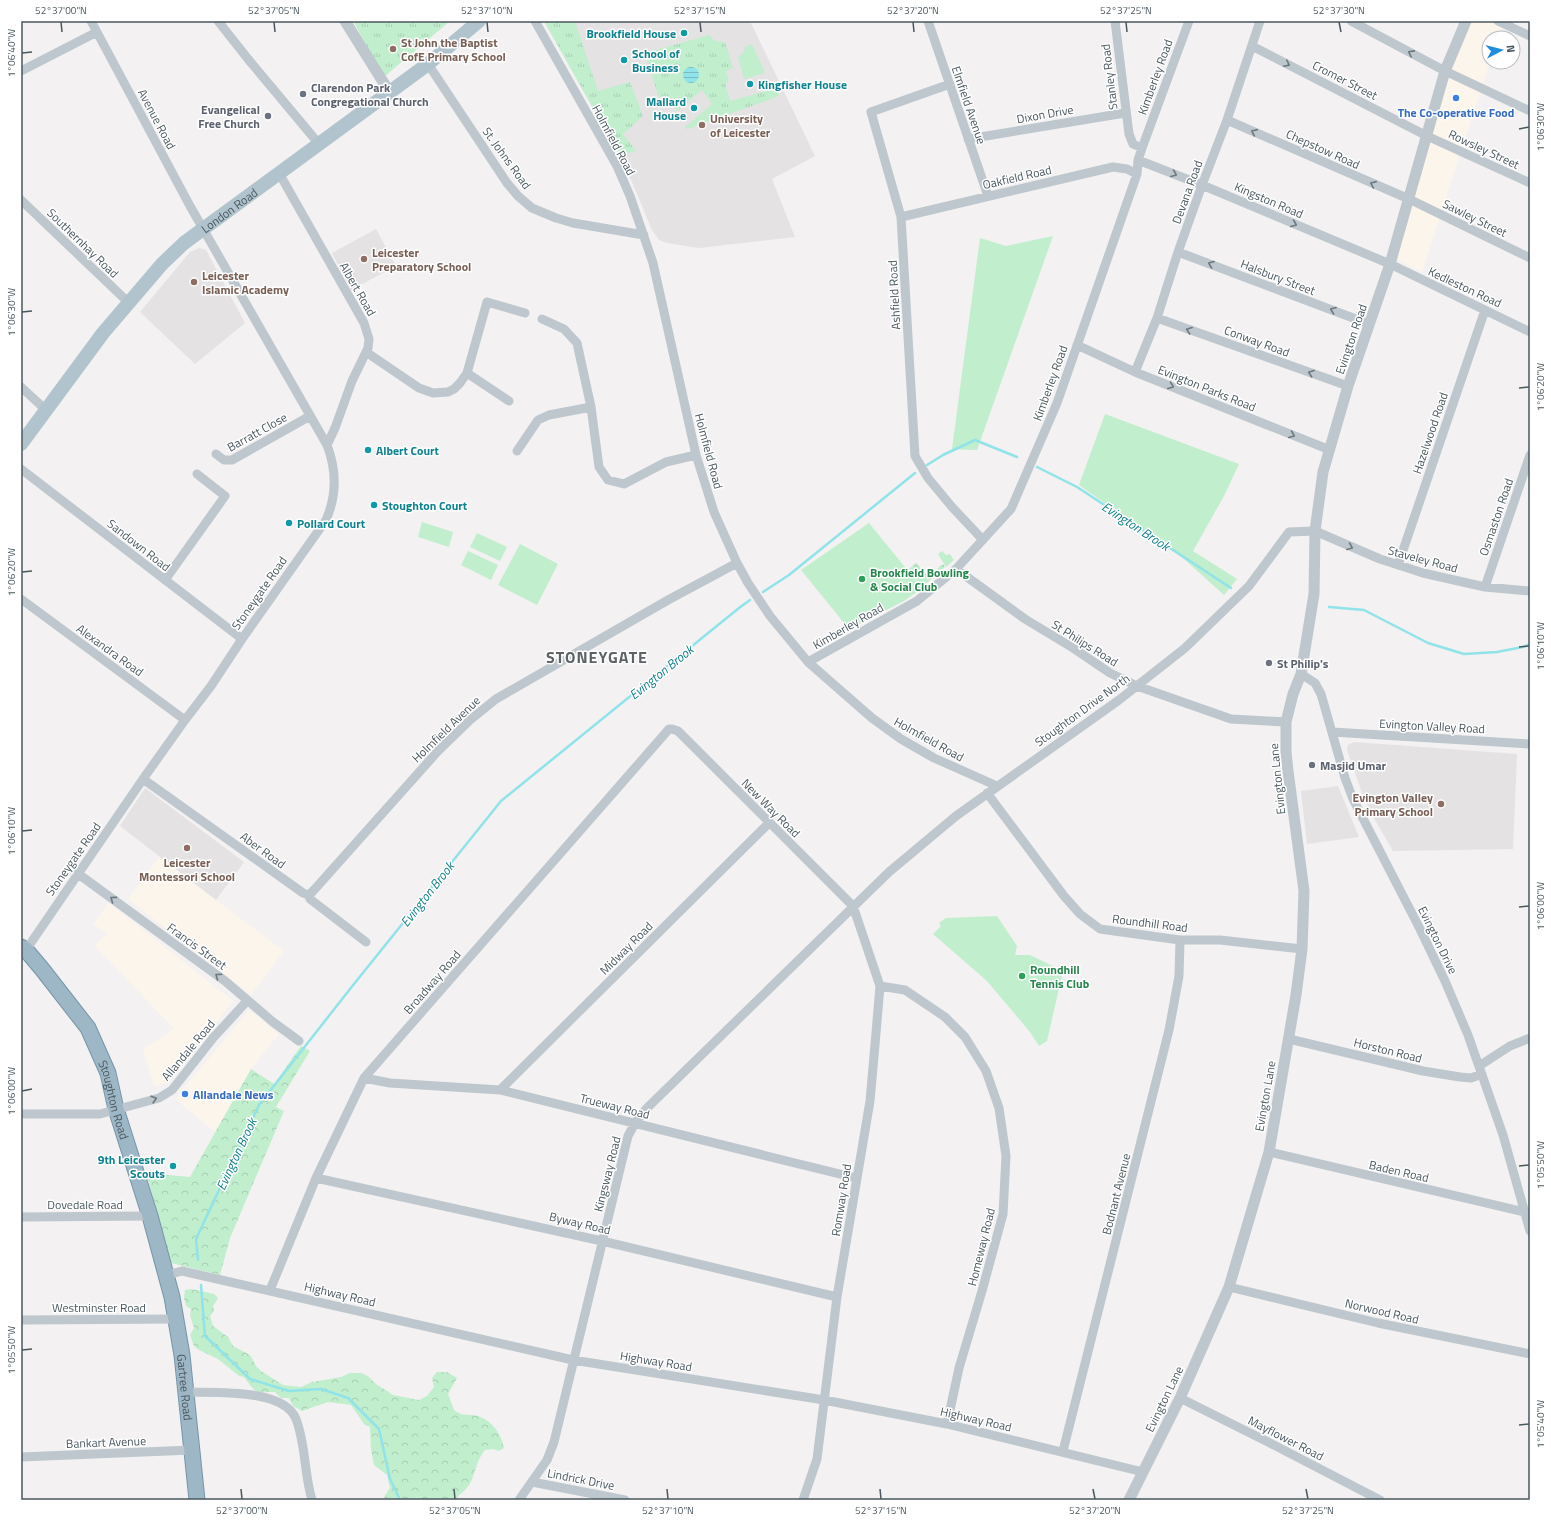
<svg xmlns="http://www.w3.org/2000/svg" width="1551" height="1521" font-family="'Titillium Web',sans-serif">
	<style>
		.commercial { fill: #fcf5ec }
		.education { fill: #e4e2e3 }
		.grass { fill: url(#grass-tufts) }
		.forest { fill: url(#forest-crowns) }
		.garden { fill: #c1eecd }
		.water { fill: url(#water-rules) }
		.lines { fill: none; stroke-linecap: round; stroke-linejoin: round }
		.stream { stroke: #90e3e9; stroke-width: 2.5 }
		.trunk-casing { stroke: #7695a9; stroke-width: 17 }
		.minor { stroke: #bdc7cd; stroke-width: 9 }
		.tertiary { stroke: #bdc7cd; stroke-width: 11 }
		.primary { stroke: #b1c4ce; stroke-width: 14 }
		.trunk { stroke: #9eb7c6; stroke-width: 15 }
		.oneway { stroke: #6c797f }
		.ticks { fill: none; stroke: #49575e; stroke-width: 1.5 }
		.culture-dot { fill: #0f9aa8; stroke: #fff; stroke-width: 1.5 }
		.education-dot { fill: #8d6e63; stroke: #fff; stroke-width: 1.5 }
		.worship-dot { fill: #6b7280; stroke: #fff; stroke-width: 1.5 }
		.shop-dot { fill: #3f7fe0; stroke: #fff; stroke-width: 1.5 }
		.leisure-dot { fill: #2e9e5b; stroke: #fff; stroke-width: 1.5 }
		.labels { text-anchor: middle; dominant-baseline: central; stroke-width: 3; stroke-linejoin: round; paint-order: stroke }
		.culture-label { font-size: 12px; font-weight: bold; fill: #0d838f; stroke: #fff; text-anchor: start }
		.education-label { font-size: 12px; font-weight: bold; fill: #785e54; stroke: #fff; text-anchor: start }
		.street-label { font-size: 12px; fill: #49575e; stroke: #fff }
		.worship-label { font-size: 12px; font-weight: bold; fill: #5b616d; stroke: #fff; text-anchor: start }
		.shop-label { font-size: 12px; font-weight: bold; fill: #366cbe; stroke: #fff }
		.leisure-label { font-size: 12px; font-weight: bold; fill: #27864d; stroke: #fff; text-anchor: start }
		.water-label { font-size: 13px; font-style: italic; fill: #11818a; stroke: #fff }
		.district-label { font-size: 16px; font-weight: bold; letter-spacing: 1px; fill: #5d6265; stroke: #fff }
		.neatline { fill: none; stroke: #49575e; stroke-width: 1.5 }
		.ticks-label { font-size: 10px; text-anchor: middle; fill: #49575e }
	</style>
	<defs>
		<pattern id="grass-tufts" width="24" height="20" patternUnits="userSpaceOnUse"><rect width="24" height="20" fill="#c1eecd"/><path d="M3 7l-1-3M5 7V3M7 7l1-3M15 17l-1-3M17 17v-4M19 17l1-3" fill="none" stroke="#a7ceb2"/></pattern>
		<pattern id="forest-crowns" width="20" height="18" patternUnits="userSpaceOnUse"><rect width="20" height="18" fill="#c1eecd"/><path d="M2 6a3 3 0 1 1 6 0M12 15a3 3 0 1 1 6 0" fill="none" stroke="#a7ceb2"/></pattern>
		<pattern id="water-rules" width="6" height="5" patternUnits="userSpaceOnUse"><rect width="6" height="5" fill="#90e3e9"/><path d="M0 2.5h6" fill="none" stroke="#78bbc0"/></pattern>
	</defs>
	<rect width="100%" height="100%" fill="#f3f1f1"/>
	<path class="commercial" d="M1466,21H1503L1498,38H1489L1490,62L1422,272L1393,257Z
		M159,857L284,951L251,995L128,899Z
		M109,903L233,1001L173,1077L166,1083L154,1086L143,1049L174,1029L95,946L107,933L93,924Z
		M249,1010L279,1034L251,1069L215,1132L175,1099Z"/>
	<path class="education" d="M544,21H750L815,156L772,179L795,237L699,248L667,243L659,240L652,230L632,182L616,149Z
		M376,229L396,266L351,290L332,253Z
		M199,248L206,250L245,323L195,364L140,312L190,252Z
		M1354,742L1517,754L1513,849L1393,851L1372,815L1362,793L1347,750L1348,745Z
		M1338,786L1359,837L1307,844L1301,791Z
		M145,788L244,862L216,900L120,826Z"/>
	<path class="grass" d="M353,21H450L384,77Z
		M544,21H575L598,91L630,82L643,116L623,134L636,151L629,153H620L616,149Z
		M709,35L715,41L725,42L733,68L726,71L729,81L725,83L730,101L777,88L779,96L688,129L684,128L712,104L702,90L677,111L664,96L659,98L645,53Z
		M942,551L946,555L949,554L954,560L946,567L938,554Z
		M916,563L928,576L938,570L937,569L943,564L945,567L922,587L908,570Z"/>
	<path class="forest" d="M301,1046L310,1051L276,1107L284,1111L230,1238L220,1275L171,1263L146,1173L190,1177L251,1069L274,1084Z
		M191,1289L214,1294L218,1298L213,1306L214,1311L210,1316L213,1326L228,1337L233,1346L250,1355L256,1366L261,1371L283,1385L301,1387L312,1382L341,1377L350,1373H361L368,1376L376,1384L393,1395L419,1400L427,1396L434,1387L432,1378L437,1372H447L457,1378L448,1394L454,1410C463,1416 462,1414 471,1415C489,1416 501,1432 504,1448L499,1451L493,1449L485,1450C471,1468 478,1482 458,1496V1500H384L385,1495L390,1488L387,1475L374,1465L371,1449L370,1427L364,1424L351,1405L328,1402L302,1411L293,1406L289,1398H281L275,1392C254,1392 257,1395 244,1377L239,1376L218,1359L199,1350L194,1346L190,1335L194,1328L190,1315L191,1309L186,1306L184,1298L185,1290Z"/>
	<path class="garden" d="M752,44L765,73L744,79L738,57L744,52L745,47Z
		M1053,236L977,450L952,449L980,238L1006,246Z
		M1105,414L1239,464L1225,494L1193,551L1237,579L1224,595L1184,559L1079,485Z
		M422,522L453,532L449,547L418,537Z
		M869,523L922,588L904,601L849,629L801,570Z
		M477,533L507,547L500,561L470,547Z
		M520,544L558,564L537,605L498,585Z
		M468,551L498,565L491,580L461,565Z
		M997,916L1017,946L1015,955H1030L1063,971L1047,1041L1039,1046L1030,1032L987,981L933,934L941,926L939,923L946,918Z"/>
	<path class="water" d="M683 75a8 8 0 1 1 16 0a8 8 0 1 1-16 0Z"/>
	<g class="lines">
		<path class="stream" d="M927,465L943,455L975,440L1017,457
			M1037,467L1077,487L1231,588
			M763,592L789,575L915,473
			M1329,607L1364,610L1428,643L1464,654L1497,652L1523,647L1530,644
			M198,1260L196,1239L259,1105L350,989L501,801L739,608L750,600
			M201,1285L205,1336L250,1379L289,1391L321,1389L348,1398L379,1429L390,1479L400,1500"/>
		<defs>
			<g id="trunk">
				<path id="s2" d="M21,947L26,950L42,969L88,1028L108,1073L116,1109L150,1216L172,1297L182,1355L197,1500"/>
			</g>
		</defs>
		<use href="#trunk" class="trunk-casing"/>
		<path class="minor" d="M218,21L248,59L319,144
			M535,21L617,166L630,196L653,263L696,455L714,512L737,563L748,583L770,616L808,662L872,718L901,739L934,758L997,786
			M928,21L988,196
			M1115,21L1129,134L1133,144L1142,148
			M1351,21L1445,71L1530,111
			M1498,21L1530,36
			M1252,46L1427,136L1530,183
			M428,64L507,183L518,196L532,208L556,218L573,223L644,235
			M21,71L97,32
			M950,84L871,112L901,217L915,456L928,478L952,507L983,540
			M1227,120L1409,199L1530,258
			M968,139L1125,113
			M1138,160L1202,185L1390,264L1530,332
			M279,173L364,323L369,339L368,348L352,381L335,428L327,445
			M21,200L129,303
			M901,217L1113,167L1127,169L1137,174
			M1178,252L1369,324
			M1157,318L1348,386
			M542,319L564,329L577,343L591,407L599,467L608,480L624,484L666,462L696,455
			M1077,345L1135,372L1330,450
			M366,352L419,388L433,393L448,392L454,389L460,383L467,373L487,302L525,313
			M1135,372L1157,318L1178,252L1202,185L1227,120L1260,21
			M467,373L509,401
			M21,387L46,410
			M517,451L538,420L549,415L591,407
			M216,454L224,460H232L310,416
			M21,469L242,639
			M1398,565L1485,310
			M956,569L1025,619L1073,648L1110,673L1137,686L1231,719L1286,722
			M165,580L225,496L197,474
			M1485,587L1530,455
			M21,599L185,720
			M808,662L917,601L956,569L1011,509L1057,403L1137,174L1138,160L1142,148L1189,21
			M1301,674L1315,683L1321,694L1345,778L1353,799L1420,929L1445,981L1468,1035L1503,1135L1530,1231
			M1332,732L1530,744
			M143,779L303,893L309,895L310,899L366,942
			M987,793L1064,896L1080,914L1100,929L1180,940H1220L1302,949
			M77,873L225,981L273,1022L299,1041
			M309,895L314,890L438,751L470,720L496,699L668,600L737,563
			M26,950L143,779L185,720L211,686L242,639L326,520C337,495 337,471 327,445L190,206L91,21
			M880,986L905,990L945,1017L965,1037L986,1071L999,1108L1006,1156L1003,1214L982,1291L959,1368L947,1424
			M1289,1039L1423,1071L1460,1077L1471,1078L1482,1074
			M1479,1066L1510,1046L1530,1038
			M364,1078L390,1083L500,1090L856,1178
			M500,1090L769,823
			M21,1114H100L159,1098L172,1090L213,1038L247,1001
			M1269,1152L1529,1213
			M316,1178L602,1241L837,1297
			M21,1217L150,1216
			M167,1275L182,1271L573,1360L824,1400L947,1424L1143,1472
			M1229,1287L1378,1323L1530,1354
			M270,1290L316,1178L364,1078L669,729H672L678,731L853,906
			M21,1320L176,1319
			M186,1392C214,1393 284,1388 296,1419C306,1445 304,1474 312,1500
			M1180,1398L1268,1442L1380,1500
			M1063,1451L1169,1030L1179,976L1180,940
			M21,1457L192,1450
			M532,1482L625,1500
			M519,1500L547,1460L554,1442L628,1136L635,1123L646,1109L889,872L956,816L1119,700L1185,648L1249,586L1289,532L1315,531L1380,559L1423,573L1485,587L1530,591
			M803,1500L817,1459L837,1297L870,1101L876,1033L880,986L853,906"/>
		<path class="tertiary" d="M345,21L390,93
			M1129,1500L1180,1398L1229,1287L1269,1152L1296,995L1302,949L1304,891L1288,771L1286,752V722L1293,694L1301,674L1314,594L1315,531L1323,472L1348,386L1390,264L1445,71L1466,21"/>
		<path class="primary" id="s1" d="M21,444L103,333L162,264L184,243L428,64L479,21"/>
		<use href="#trunk" class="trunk"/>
	</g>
	<defs><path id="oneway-chevron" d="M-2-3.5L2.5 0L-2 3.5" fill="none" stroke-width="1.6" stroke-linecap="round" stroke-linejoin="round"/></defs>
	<g class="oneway">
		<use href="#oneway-chevron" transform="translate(1411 53) rotate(-152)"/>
		<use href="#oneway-chevron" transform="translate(1287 64) rotate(27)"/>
		<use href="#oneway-chevron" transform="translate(1254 132) rotate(-156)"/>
		<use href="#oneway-chevron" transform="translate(1174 174) rotate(22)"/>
		<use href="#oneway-chevron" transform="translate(1373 184) rotate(-156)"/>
		<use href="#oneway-chevron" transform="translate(1294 224) rotate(23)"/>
		<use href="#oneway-chevron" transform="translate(1211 264) rotate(-159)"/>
		<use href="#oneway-chevron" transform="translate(1333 310) rotate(-159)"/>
		<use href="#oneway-chevron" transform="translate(1189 330) rotate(-160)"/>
		<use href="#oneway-chevron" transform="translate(1311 373) rotate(-160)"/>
		<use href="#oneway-chevron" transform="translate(1171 386) rotate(22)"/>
		<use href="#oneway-chevron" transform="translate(1292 435) rotate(22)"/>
		<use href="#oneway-chevron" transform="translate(1350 547) rotate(23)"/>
		<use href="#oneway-chevron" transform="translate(113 899) rotate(-144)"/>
		<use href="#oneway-chevron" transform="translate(218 976) rotate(-144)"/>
		<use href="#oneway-chevron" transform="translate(154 1099) rotate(-16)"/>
	</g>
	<path class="ticks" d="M61,22L62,32M274,22L275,32M487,22L488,32M700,22L701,32M913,22L914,32M1126,22L1127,32M1339,22L1341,32M22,53L32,52M1519,129L1529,127M22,312L32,311M1519,388L1529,387M22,572L32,571M1519,647L1529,646M22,831L32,830M1519,907L1529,906M22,1091L32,1089M1519,1166L1529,1165M22,1350L32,1349M1519,1425L1529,1424M241,1489L242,1499M454,1489L455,1499M667,1489L668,1499M880,1489L881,1499M1093,1489L1095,1499M1306,1489L1308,1499"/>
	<g class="culture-dot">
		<circle cx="684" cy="33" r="4"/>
		<circle cx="624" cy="60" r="4"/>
		<circle cx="750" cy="84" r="4"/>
		<circle cx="694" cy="108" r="4"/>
		<circle cx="368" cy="450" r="4"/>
		<circle cx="374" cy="505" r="4"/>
		<circle cx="289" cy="523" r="4"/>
		<circle cx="173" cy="1166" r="4"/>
	</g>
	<g class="education-dot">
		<circle cx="393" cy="49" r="4"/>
		<circle cx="702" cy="125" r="4"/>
		<circle cx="364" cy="259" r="4"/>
		<circle cx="194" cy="282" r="4"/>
		<circle cx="1441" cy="804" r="4"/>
		<circle cx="187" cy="848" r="4"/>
	</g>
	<g class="worship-dot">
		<circle cx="303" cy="94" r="4"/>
		<circle cx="268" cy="116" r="4"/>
		<circle cx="1269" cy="663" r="4"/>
		<circle cx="1312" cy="765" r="4"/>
	</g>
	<g class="shop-dot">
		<circle cx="1456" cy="98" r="4"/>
		<circle cx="185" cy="1094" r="4"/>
	</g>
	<g class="leisure-dot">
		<circle cx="862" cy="579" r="4"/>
		<circle cx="1022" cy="976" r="4"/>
	</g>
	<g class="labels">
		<g class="culture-label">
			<text x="676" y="33" text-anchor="end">Brookfield House</text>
			<text x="632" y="53">School of<tspan x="632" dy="14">Business</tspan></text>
			<text x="758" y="84">Kingfisher House</text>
			<text x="686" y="101" text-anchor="end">Mallard<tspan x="686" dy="14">House</tspan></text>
			<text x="376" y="450">Albert Court</text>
			<text x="382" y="505">Stoughton Court</text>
			<text x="297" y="523">Pollard Court</text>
			<text x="165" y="1159" text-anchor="end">9th Leicester<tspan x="165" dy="14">Scouts</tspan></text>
		</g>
		<g class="education-label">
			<text x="401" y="42">St John the Baptist<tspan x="401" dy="14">CofE Primary School</tspan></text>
			<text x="710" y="118">University<tspan x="710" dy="14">of Leicester</tspan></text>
			<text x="372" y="252">Leicester<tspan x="372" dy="14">Preparatory School</tspan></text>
			<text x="202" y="275">Leicester<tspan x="202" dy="14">Islamic Academy</tspan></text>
			<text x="1433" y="797" text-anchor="end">Evington Valley<tspan x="1433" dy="14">Primary School</tspan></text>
			<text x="187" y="862" text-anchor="middle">Leicester<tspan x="187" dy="14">Montessori School</tspan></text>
		</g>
		<g class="street-label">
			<text transform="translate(1109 77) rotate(-97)">Stanley Road</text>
			<text transform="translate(1155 77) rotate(-70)">Kimberley Road</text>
			<text transform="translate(1345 80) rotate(27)">Cromer Street</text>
			<text transform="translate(969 105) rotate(71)">Elmfield Avenue</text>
			<text transform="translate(1045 114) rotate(-10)">Dixon Drive</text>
			<text transform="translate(157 119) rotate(62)">Avenue Road</text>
			<text transform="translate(614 140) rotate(62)">Holmfield Road</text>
			<text transform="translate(1323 149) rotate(24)">Chepstow Road</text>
			<text transform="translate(1484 149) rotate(25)">Rowsley Street</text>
			<text transform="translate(507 158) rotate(54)">St. Johns Road</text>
			<text transform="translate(1017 177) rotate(-13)">Oakfield Road</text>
			<text transform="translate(1187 192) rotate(-70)">Devana Road</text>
			<text transform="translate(1269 200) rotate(23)">Kingston Road</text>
			<text stroke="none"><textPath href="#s1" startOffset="315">London Road</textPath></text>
			<text transform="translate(1475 218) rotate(26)">Sawley Street</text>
			<text transform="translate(83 243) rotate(44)">Southernhay Road</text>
			<text transform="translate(1278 277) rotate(21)">Halsbury Street</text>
			<text transform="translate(1465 287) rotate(25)">Kedleston Road</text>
			<text transform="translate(358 289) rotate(60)">Albert Road</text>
			<text transform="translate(894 295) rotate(-93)">Ashfield Road</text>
			<text transform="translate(1351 339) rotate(-71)">Evington Road</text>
			<text transform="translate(1257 341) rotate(20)">Conway Road</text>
			<text transform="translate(1050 383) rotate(-70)">Kimberley Road</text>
			<text transform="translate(1207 388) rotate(22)">Evington Parks Road</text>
			<text transform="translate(257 432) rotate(-29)">Barratt Close</text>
			<text transform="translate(1430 433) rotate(-71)">Hazelwood Road</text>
			<text transform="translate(709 451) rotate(75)">Holmfield Road</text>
			<text transform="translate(1496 517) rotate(-71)">Osmaston Road</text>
			<text transform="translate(139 545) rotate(38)">Sandown Road</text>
			<text transform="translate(1423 559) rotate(15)">Staveley Road</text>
			<text transform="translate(259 593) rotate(-55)">Stoneygate Road</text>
			<text transform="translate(848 626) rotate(-30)">Kimberley Road</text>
			<text transform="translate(1085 643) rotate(32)">St Philips Road</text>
			<text transform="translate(110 650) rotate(36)">Alexandra Road</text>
			<text transform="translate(1082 710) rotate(-36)">Stoughton Drive North</text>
			<text transform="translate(1432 726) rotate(3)">Evington Valley Road</text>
			<text transform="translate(446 729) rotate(-44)">Holmfield Avenue</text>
			<text transform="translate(929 739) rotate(29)">Holmfield Road</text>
			<text transform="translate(1277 779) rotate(-96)">Evington Lane</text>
			<text transform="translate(771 808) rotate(45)">New Way Road</text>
			<text transform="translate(263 850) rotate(36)">Aber Road</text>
			<text transform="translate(73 859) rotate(-55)">Stoneygate Road</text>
			<text transform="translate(1150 923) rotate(7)">Roundhill Road</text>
			<text transform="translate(1438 940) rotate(64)">Evington Drive</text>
			<text transform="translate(197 946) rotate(36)">Francis Street</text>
			<text transform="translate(626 948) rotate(-45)">Midway Road</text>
			<text transform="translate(432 982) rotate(-49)">Broadway Road</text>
			<text transform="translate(188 1050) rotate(-50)">Allandale Road</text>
			<text transform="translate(1388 1050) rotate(14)">Horston Road</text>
			<text transform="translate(1265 1096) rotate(-80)">Evington Lane</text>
			<text stroke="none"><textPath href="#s2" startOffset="182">Stoughton Road</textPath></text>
			<text transform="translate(615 1106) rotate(14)">Trueway Road</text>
			<text transform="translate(1399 1171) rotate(13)">Baden Road</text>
			<text transform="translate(607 1174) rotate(-76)">Kingsway Road</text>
			<text transform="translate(1116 1194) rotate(-76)">Bodnant Avenue</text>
			<text transform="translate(841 1200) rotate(-81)">Romway Road</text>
			<text x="85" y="1204">Dovedale Road</text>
			<text transform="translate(580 1223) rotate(13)">Byway Road</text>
			<text transform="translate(981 1247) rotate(-76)">Homeway Road</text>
			<text transform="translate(340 1294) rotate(13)">Highway Road</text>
			<text x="99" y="1307">Westminster Road</text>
			<text transform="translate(1382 1311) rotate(13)">Norwood Road</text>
			<text transform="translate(656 1361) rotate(9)">Highway Road</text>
			<text stroke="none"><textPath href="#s2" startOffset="479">Gartree Road</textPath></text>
			<text transform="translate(1164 1399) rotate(-64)">Evington Lane</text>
			<text transform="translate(976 1419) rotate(13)">Highway Road</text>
			<text transform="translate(1286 1438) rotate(27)">Mayflower Road</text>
			<text transform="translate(106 1442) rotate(-2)">Bankart Avenue</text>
			<text transform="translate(581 1479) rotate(11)">Lindrick Drive</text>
		</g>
		<g class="worship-label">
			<text x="311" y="87">Clarendon Park<tspan x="311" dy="14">Congregational Church</tspan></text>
			<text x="260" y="109" text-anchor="end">Evangelical<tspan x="260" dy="14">Free Church</tspan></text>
			<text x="1277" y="663">St Philip's</text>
			<text x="1320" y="765">Masjid Umar</text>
		</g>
		<g class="shop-label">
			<text x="1456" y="112">The Co-operative Food</text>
			<text x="193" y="1094" text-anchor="start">Allandale News</text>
		</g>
		<g class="leisure-label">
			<text x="870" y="572">Brookfield Bowling<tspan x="870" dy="14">&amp; Social Club</tspan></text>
			<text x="1030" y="969">Roundhill<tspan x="1030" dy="14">Tennis Club</tspan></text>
		</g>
		<g class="water-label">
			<text transform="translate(1136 526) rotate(33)">Evington Brook</text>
			<text transform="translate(661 672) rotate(-39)">Evington Brook</text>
			<text transform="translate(427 894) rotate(-52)">Evington Brook</text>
			<text transform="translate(236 1154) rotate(-65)">Evington Brook</text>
		</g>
		<g class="district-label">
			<text x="597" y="657">STONEYGATE</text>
		</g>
	</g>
	<rect width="1551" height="1521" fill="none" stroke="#ffffff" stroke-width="44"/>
	<g transform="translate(1501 50) rotate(83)"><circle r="19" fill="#ffffff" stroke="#b6bcbf"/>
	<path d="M0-3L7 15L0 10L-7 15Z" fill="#208cde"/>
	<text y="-6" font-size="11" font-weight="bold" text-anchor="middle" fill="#49575e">N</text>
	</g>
	<rect x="22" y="22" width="1507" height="1477" class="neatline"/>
	<g class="ticks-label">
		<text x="61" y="14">52°37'00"N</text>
		<text x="274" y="14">52°37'05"N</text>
		<text x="487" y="14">52°37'10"N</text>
		<text x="700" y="14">52°37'15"N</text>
		<text x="913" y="14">52°37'20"N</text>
		<text x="1126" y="14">52°37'25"N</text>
		<text x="1339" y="14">52°37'30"N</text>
		<text transform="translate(11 53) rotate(-90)" y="4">1°06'40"W</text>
		<text transform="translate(1540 127) rotate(-90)" y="4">1°06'30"W</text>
		<text transform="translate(11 312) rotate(-90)" y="4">1°06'30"W</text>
		<text transform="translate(1540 387) rotate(-90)" y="4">1°06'20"W</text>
		<text transform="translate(11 572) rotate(-90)" y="4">1°06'20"W</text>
		<text transform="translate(1540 646) rotate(-90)" y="4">1°06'10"W</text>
		<text transform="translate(11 831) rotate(-90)" y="4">1°06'10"W</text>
		<text transform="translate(1540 906) rotate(-90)" y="4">1°06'00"W</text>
		<text transform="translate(11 1091) rotate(-90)" y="4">1°06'00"W</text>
		<text transform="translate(1540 1165) rotate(-90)" y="4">1°05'50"W</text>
		<text transform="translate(11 1350) rotate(-90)" y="4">1°05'50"W</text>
		<text transform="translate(1540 1424) rotate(-90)" y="4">1°05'40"W</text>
		<text x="242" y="1514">52°37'00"N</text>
		<text x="455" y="1514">52°37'05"N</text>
		<text x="668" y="1514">52°37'10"N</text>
		<text x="881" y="1514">52°37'15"N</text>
		<text x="1095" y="1514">52°37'20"N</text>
		<text x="1308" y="1514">52°37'25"N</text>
	</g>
</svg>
